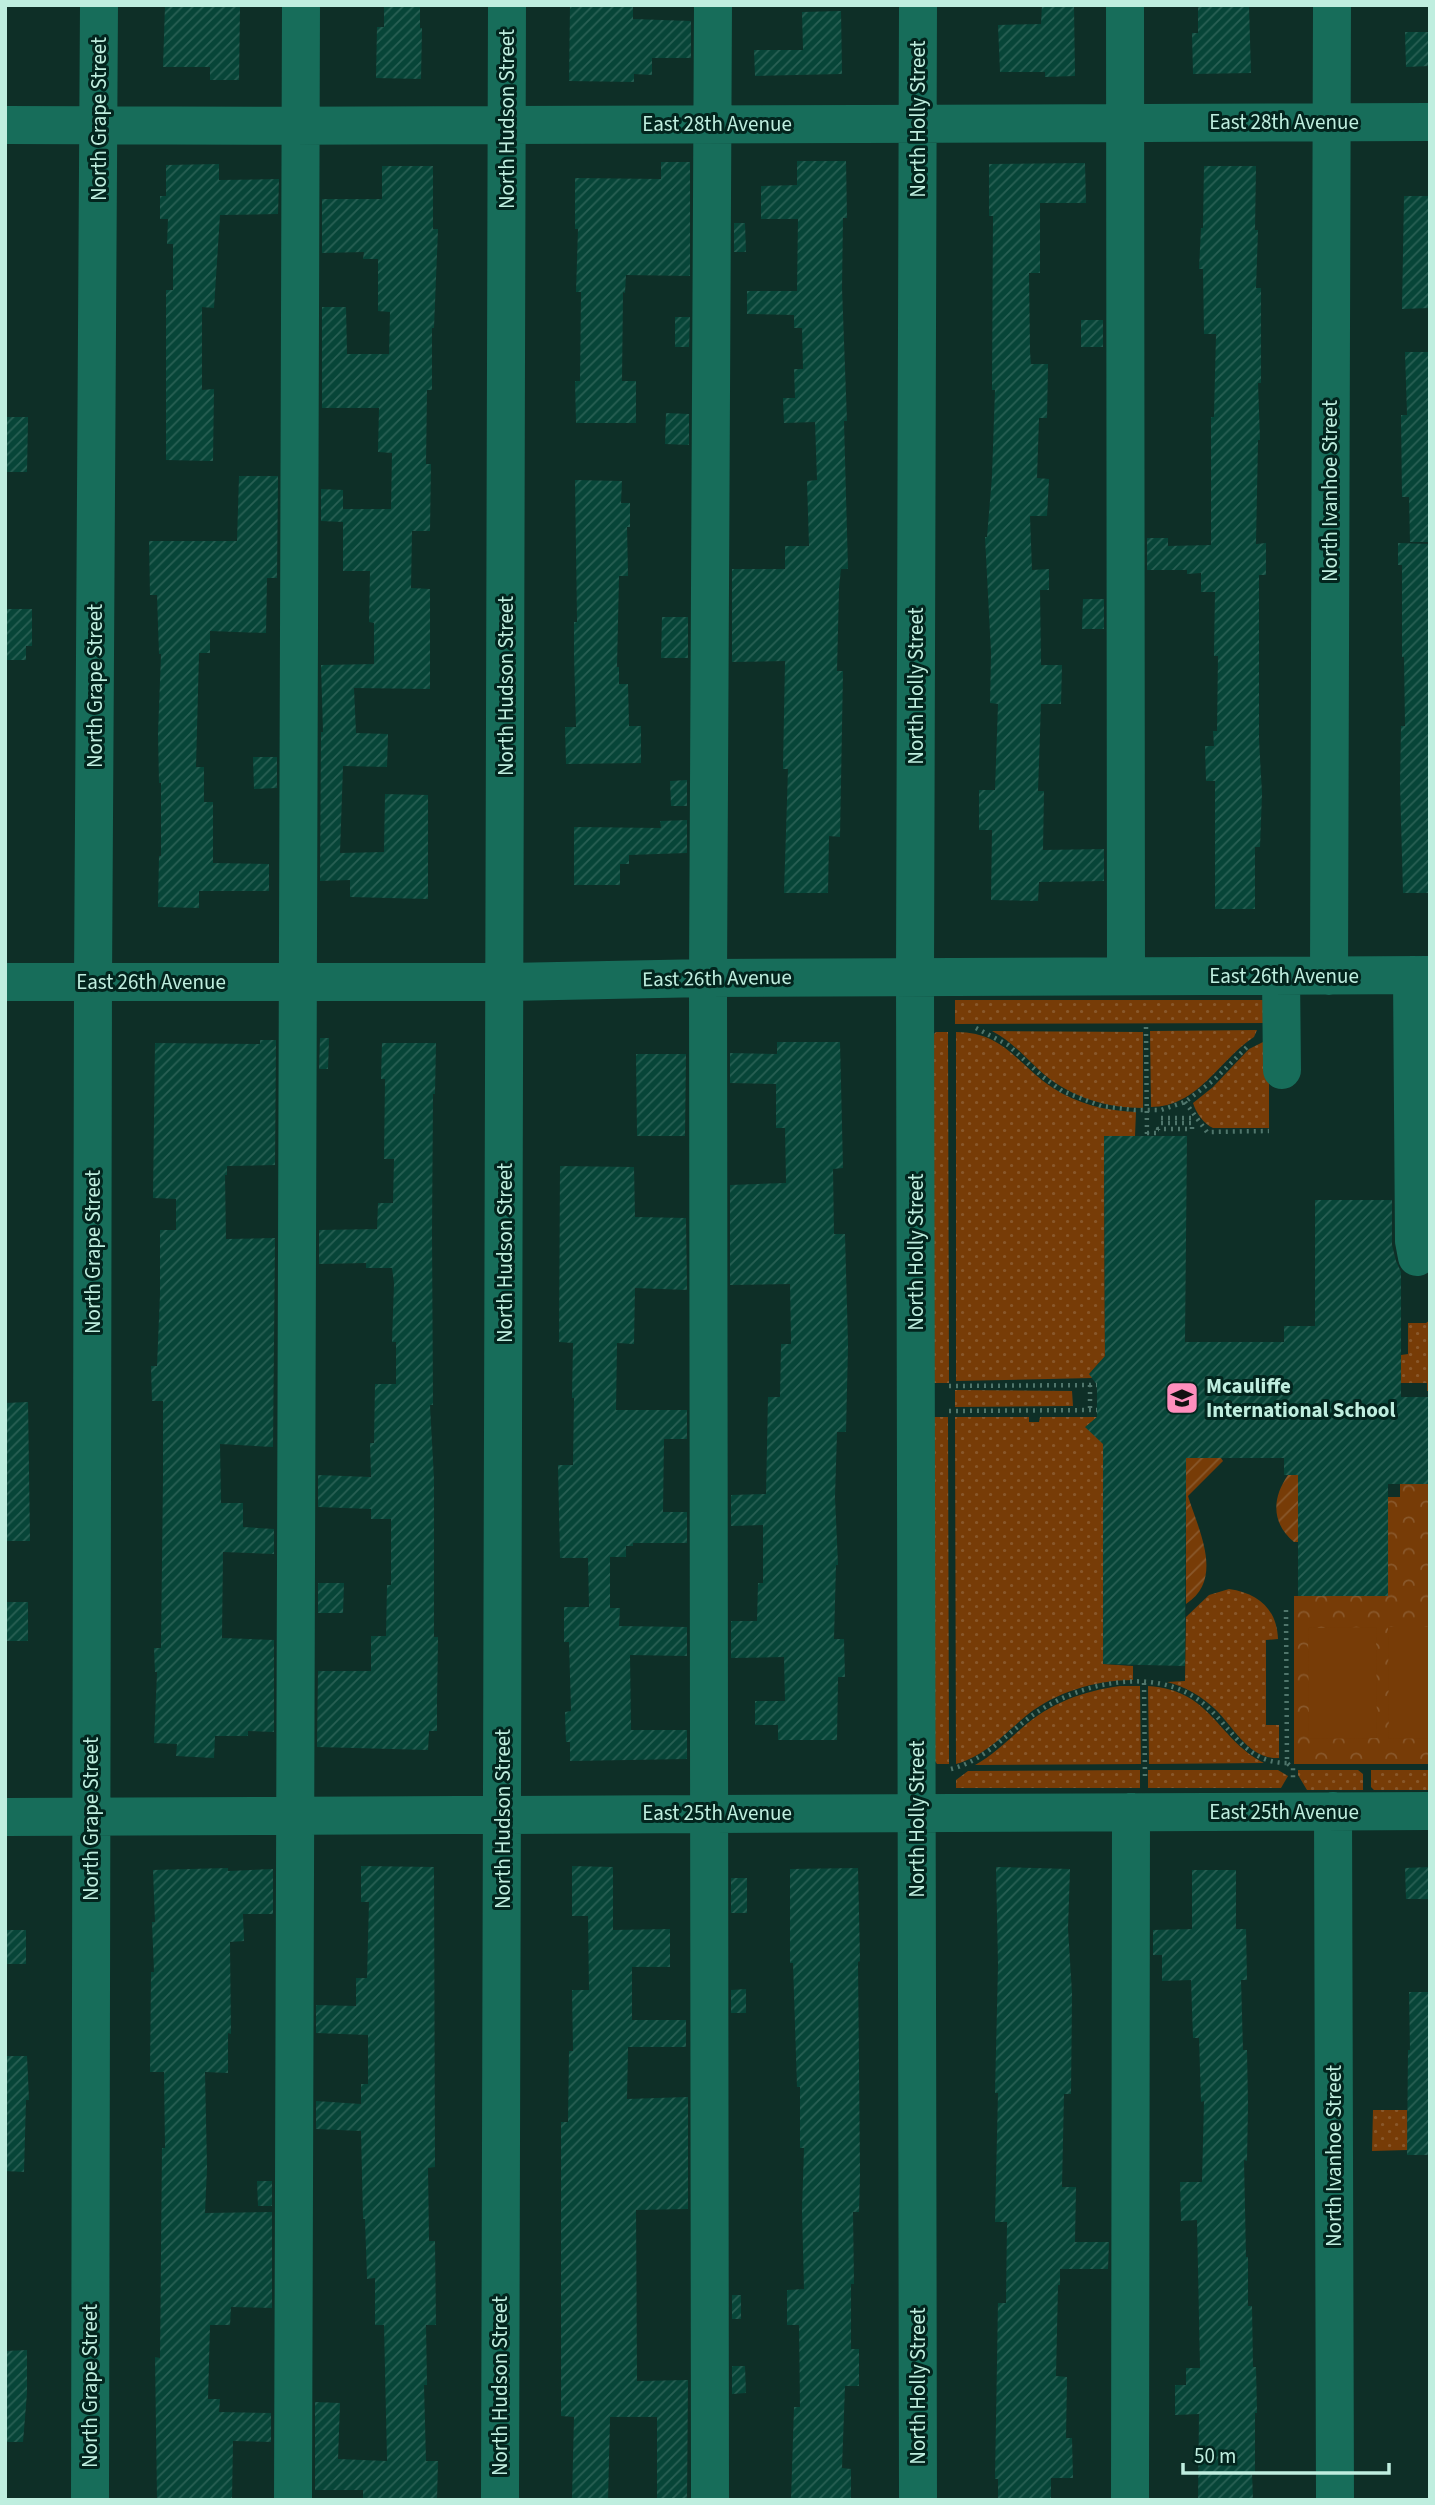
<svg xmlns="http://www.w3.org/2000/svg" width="1435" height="2505" font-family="'Source Sans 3',sans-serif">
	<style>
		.grass { fill: url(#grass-dots) }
		.park { fill: url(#park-crowns) }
		.garden { fill: url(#garden-furrows) }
		.pitch { fill: #773c07 }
		.building { fill: url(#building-hatch) }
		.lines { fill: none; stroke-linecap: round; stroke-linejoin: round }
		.path { stroke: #50766c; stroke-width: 4.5; stroke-dasharray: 2 5; stroke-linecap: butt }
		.minor { stroke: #176d5a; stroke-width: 38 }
		.labels { text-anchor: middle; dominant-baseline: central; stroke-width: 6; stroke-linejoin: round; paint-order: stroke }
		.street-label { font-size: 21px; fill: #bfeedf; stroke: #03251e }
		.poi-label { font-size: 21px; font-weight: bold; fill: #bfeedf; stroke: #03251e; text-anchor: start }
	</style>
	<defs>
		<pattern id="grass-dots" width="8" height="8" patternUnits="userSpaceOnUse" patternTransform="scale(1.75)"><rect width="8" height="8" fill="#773c07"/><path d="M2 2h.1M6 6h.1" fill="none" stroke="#89582b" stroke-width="1.8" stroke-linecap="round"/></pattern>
		<pattern id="park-crowns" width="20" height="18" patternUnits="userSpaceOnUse" patternTransform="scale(1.75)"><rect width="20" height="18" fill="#773c07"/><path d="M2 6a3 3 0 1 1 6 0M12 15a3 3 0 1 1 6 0" fill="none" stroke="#89582b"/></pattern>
		<pattern id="garden-furrows" width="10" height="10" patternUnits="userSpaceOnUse" patternTransform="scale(1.75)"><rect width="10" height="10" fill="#773c07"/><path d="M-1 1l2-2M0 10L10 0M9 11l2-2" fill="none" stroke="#89582b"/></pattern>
		<pattern id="building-hatch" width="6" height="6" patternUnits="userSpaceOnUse" patternTransform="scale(1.75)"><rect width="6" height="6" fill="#074538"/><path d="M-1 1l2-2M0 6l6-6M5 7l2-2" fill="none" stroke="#296054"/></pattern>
	</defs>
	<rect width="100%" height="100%" fill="#0e2f27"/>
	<path class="grass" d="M955,1000H1263L1269,1023L955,1024Z
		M1257,1030L1254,1037C1219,1060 1198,1107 1151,1107L1150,1031Z
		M992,1031L1143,1032V1108C1104,1108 1067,1096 1038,1069C1023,1055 1011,1041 992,1031Z
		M936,1032H948L949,1383H934V1034Z
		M956,1032C1004,1032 1017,1064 1053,1088C1077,1104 1107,1111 1136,1112L1135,1136L1104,1137L1105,1363H1099L1092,1371V1378L956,1381Z
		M1269,1039V1128H1213C1204,1124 1196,1113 1193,1103L1213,1087L1249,1049Z
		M1430,1320V1391H1427V1383H1401V1355L1408,1354V1323H1426Z
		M955,1390L1072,1391L1073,1406L955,1407Z
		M934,1417H948L949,1764H937L935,1761Z
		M955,1417H1029V1422H1039L1040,1417H1097L1090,1424L1103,1437V1664L1133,1666V1680C1096,1680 1056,1692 1027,1715C1004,1734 985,1756 956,1764Z
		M1229,1589C1258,1593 1277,1609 1278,1639L1266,1640V1725H1279V1758C1249,1760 1234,1727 1215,1709C1201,1696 1186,1687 1167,1682L1185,1681L1186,1617L1209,1595Z
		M1120,1686H1140L1141,1764L975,1765C993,1755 1006,1742 1022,1728C1050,1703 1083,1691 1120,1686Z
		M1148,1686C1212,1690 1216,1738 1264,1763L1149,1764Z
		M1140,1770V1788H956V1780L968,1771Z
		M1148,1770H1278L1288,1776L1281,1788H1148Z
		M1298,1770H1358L1363,1774V1790H1307L1298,1775Z
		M1371,1770H1430V1790H1374L1371,1787Z
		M1373,2110H1407L1408,2150L1372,2151Z"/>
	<path class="park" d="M1400,1484H1430V1764H1294V1596H1388V1497H1400Z"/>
	<path class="garden" d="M1186,1458H1221L1223,1461L1188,1496C1198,1529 1225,1579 1186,1604Z
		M1288,1475H1298V1542H1294C1271,1523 1272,1498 1288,1475Z"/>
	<path class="pitch" d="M1376,1627L1377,1738L1309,1739L1308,1628Z
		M1388,1627H1430V1738L1389,1739Z"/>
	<path class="building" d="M165,5H240L239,80H210V67H163Z
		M384,5H420V28H422L421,79L376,78L377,27H384Z
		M570,5H633V19L691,21V58H652V75L634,74V82L569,81Z
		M1042,5H1074L1075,76L1045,77V72H1000L998,25L1041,24Z
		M1198,5H1249L1251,73L1193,74L1192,33H1198Z
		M841,11L842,74L755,76L754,50H803L802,12Z
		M1405,32H1430V66L1406,67Z
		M797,161H846L847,218H843L842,288L847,421H844L848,569H841L839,588L837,671H843L840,837L829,836L828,893H784L788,769H783L785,661L732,662V569H785V546H809L807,481L817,480L815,422L784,423L783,398H795L794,369H803L802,328H794V315L747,314V291H797L798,219H761V186L797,185Z
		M661,162H690V276L626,275L625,293L623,292L622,381H636V423H576L575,381H580L581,292H576L578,229H575V178L661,179Z
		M1085,163L1086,203H1040V273H1029L1030,352L1031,364H1048L1047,418H1039L1037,478L1049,479L1047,516H1030L1032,570L1049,569V590H1040L1041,665H1062L1061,704H1041L1038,791H1044L1043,850L1104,849V881L1039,882L1038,901L991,900L992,830H979V790H995L998,704L990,703L991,653L985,537H987L992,476L995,390H992L993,216H989V164Z
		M219,164V180L279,179L278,214L220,215L214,308L202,307V390L214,389L213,461L166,460V290H173V244H167L168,219H160V196H166V165Z
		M382,166H433V229H438L434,328H432V390H427L426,464H431L430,531H412L411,588L430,589V689L354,688L356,733L388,734L387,767L343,766L340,853L384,852L385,794L428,795V899L350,897V880L320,881L321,732H323L321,665L374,664V623L369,622L370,571H343V509H391L392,453L378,452L379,408H322V307H346L347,354H389L390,312L378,311V259H363L364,252L322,253V199H382Z
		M1204,166H1256L1255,230H1258L1256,288H1261V383H1258L1260,440H1258L1256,544L1266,543V575H1259V740L1262,793L1260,847H1255V909H1215V781H1206L1205,746H1214L1213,731H1217L1218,656H1214L1215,592H1201V573L1187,574V570H1147V538H1168V546L1211,545V417H1214L1216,334H1204L1203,269H1199L1201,228H1203Z
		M1404,196H1430V308L1402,309Z
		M734,223H745L746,252H734Z
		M675,317H690L689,347H675Z
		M1081,320H1103V347H1081Z
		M1405,352H1430V542H1410L1409,497H1402L1401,415H1407Z
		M666,413L689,414V445L665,444Z
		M5,417H28L27,472H5Z
		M239,476H278L277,578H267L266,633L210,631V653H199L196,767H204V802H213V863L269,864V891H199V908L158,907L159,856H161V783H159L158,734L161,654H159L157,595H150L149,541H237Z
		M575,480L622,481L621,503H630V527H627L628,576H619L617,667H619V684H628L629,726H641V763L566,764L565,727H576L574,655V622H577Z
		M321,489L343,490V522L321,521Z
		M1398,543L1430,544V893H1403L1400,784L1401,726H1405L1404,657H1402V565H1398Z
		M1083,599H1104V629H1082Z
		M5,609H32V646H26V660H5Z
		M662,617H688V658H661Z
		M253,757H277V788L254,789Z
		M687,780V806H671L670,781Z
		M687,820V853L629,855V864H620V885H574V827L661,828L660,821Z
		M320,1038H329L328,1069H319Z
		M260,1040H276L275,1165L227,1166V1175H225L226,1239L275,1238L273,1447L220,1444L221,1503H243V1527L274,1529V1554L223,1552L222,1638L274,1640V1732L248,1731V1736H215L214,1758L176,1756L177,1744L154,1743L157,1672H155L154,1648H161L163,1479V1401H152L151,1366H157L160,1294V1230H176V1199L153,1198L155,1043L260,1044Z
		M777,1042H840L843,1168L833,1169L834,1234H845L848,1345L846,1432H837L835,1497L838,1565H836L834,1639H844L845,1677H838L837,1740H778V1725H755V1701H785L784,1657L731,1658V1621H757L758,1583H763V1525L731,1526V1495L766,1494L768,1397H780L781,1344H791L790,1284L730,1285V1185L786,1183L785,1128H776V1084L730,1083V1053L777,1054Z
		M382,1043H436L435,1094H433L432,1233L433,1405H430L434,1479V1637H438L437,1702V1731H429L428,1750L317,1747L318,1671H371V1636H386L387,1585H391V1519H371V1509L318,1507V1475L371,1477L370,1443H374L375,1384H396V1342H392L394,1283L392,1268H366V1263L319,1264V1230L377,1229L378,1203H393L394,1159H384L385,1079H381Z
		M636,1054H686L685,1136H637Z
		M1104,1136H1187L1185,1342H1284V1326H1315V1200H1392V1245L1396,1261L1401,1272V1397H1430V1484H1388V1596H1298V1475H1284V1458H1186L1185,1666L1103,1664V1444L1085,1427L1097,1417V1385L1089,1374L1105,1356Z
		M560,1166L634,1167L635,1217L686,1218L687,1290L635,1288L634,1344L617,1343L616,1410H687V1439H664L663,1512H687V1543H633V1546H626V1557H610V1608H620L619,1626L687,1627V1656L630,1655L631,1730H687V1759L570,1761V1742H566L565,1712L571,1711L569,1642H564V1607H589L588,1558H560L558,1465H573L574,1398H572L573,1343L559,1342Z
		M28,1402L30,1541H5V1403Z
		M318,1583H344L343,1613H318Z
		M5,1602H28V1641H5Z
		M361,1866L434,1867L435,2167L428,2168L429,2241H435L436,2325H426L427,2385H424L426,2461H438L437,2500H363V2490H315V2402L340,2403L338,2459L387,2461L384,2325H375V2278L367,2279L365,2219H363L361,2131L316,2129V2101L361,2104V2084H368V2035L316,2033V2005L356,2006V1978H367L369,1902H361Z
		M572,1866L613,1867V1930L670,1929V1967H632V2020H686V2047H628L627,2099L688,2097V2209L636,2210L637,2381L688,2380L687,2500H657V2417H610L608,2500H572L574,2417L561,2416V2122H568L569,2051H573L572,1990H589L588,1916H572Z
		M996,1867L1070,1869L1068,1929L1072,1993L1071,2094H1064L1062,2187H1076L1075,2242H1109L1108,2269H1060V2285H1058L1056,2376L1067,2377L1066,2438H1072L1073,2478H1051V2500H998V2479H995L998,2303H1006L1007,2222H995L998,2093H995L998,1965Z
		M1430,1867V1899H1406L1405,1868Z
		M228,1868V1871L273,1869V1914H243L244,1941L230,1942L231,2034L228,2033V2073L205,2072L207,2168L205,2213L272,2212V2308L231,2307L230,2325H210L208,2399H220L219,2412L271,2413V2442L233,2441L232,2500H157L155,2357L160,2358L162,2148H165L164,2072H150L151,1972H154L152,1922H155L153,1870Z
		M858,1868L860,1961L858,1962L860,2174L859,2212H853L854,2284H851V2349H859V2386H845L842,2468L851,2469V2500H791L794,2407H800L799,2325H787V2290L804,2289L802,2210L804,2148H800V2087H797L793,1963H790V1869Z
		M1192,1870H1236V1929H1246L1247,1980H1241L1243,2050H1247L1248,2105L1247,2161L1244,2160L1246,2257H1248V2306H1252L1253,2367H1256L1257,2413H1255V2472H1252L1253,2500H1198L1199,2414L1175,2415V2385H1186V2368H1200L1197,2220L1181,2221L1180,2182H1202L1204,2101L1201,2102L1199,2038H1193L1191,1980L1162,1981V1955H1153V1930L1192,1929Z
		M731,1878H747V1913H731Z
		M5,1930H26V1964H5Z
		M746,1989V2013H731V1990Z
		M1409,1992H1430V2155H1407L1408,2050H1410Z
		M5,2056H27L29,2100H26L24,2172L5,2171Z
		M257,2181H272V2206H258Z
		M732,2295H741V2319H732Z
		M27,2350V2393L23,2442H5V2351Z
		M732,2366H745L746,2393L732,2394Z"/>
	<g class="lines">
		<path class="path" d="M1146,1027L1147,1136
			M976,1028L1008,1045L1043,1077L1062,1091L1101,1106L1134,1110H1161L1185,1102L1214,1080L1249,1045
			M1185,1102L1207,1132L1269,1131
			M1147,1133H1158V1129H1192V1123H1161V1118H1191L1195,1115
			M1090,1385V1410
			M949,1386L1097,1385
			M949,1411L1097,1410
			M1286,1610L1287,1763L1293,1768V1779
			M1144,1683L1145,1780
			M951,1769C983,1761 1005,1736 1030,1717C1072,1686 1143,1667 1191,1695C1229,1717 1239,1763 1287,1763"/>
		<path class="minor" d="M1125,5L1126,976
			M5,125C480,128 955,122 1430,122
			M1412,975L1414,1241L1417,1257
			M1281,976L1282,1070
			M1329,976L1332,5
			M5,982H505L708,978L1430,975
			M1333,1811L1335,2500
			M5,1817L1430,1811
			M90,2500L93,982L99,5
			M293,2500L301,5
			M500,2500L507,5
			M710,2500L708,978L713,5
			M918,2500L915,977L918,5
			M1130,2500L1131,1812"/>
	</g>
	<defs>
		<symbol id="school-square" viewBox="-11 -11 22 22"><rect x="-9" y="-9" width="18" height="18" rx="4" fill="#fe8ebd" stroke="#03251e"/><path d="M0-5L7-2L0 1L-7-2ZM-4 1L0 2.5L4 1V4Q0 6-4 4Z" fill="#111"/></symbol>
	</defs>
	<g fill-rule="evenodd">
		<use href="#school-square" x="1163" y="1379" width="38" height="38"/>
	</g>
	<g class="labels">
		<g class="street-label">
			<text transform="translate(99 119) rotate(-90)">North Grape Street</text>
			<text transform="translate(507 119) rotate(-90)">North Hudson Street</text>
			<text transform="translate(918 119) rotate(-90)">North Holly Street</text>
			<text x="1284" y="122">East 28th Avenue</text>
			<text x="717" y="124">East 28th Avenue</text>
			<text transform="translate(1330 491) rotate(-90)">North Ivanhoe Street</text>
			<text transform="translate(95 686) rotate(-90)">North Grape Street</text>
			<text transform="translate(506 686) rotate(-90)">North Hudson Street</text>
			<text transform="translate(916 686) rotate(-90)">North Holly Street</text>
			<text x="1284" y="976">East 26th Avenue</text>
			<text transform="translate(717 978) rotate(-1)">East 26th Avenue</text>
			<text x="151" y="982">East 26th Avenue</text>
			<text transform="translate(93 1252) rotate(-90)">North Grape Street</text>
			<text transform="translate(916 1252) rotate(-90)">North Holly Street</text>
			<text transform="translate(505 1253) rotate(-90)">North Hudson Street</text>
			<text x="1284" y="1812">East 25th Avenue</text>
			<text x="717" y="1813">East 25th Avenue</text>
			<text transform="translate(91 1819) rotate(-90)">North Grape Street</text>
			<text transform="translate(503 1819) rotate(-90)">North Hudson Street</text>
			<text transform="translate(917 1819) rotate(-90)">North Holly Street</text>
			<text transform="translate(1334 2156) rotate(-90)">North Ivanhoe Street</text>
			<text transform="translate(90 2386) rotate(-90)">North Grape Street</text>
			<text transform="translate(500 2386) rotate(-90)">North Hudson Street</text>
			<text transform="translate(918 2386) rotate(-90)">North Holly Street</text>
		</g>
		<g class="poi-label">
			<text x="1206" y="1386">Mcauliffe<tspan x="1206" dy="24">International School</tspan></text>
		</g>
	</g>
	<rect width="1435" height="2505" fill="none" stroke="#bfeedf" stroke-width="14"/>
	<path d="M1183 2463v10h206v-10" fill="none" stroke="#bfeedf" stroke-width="3.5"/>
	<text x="1194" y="2463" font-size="21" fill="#bfeedf" stroke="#03251e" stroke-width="5" paint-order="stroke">50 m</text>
</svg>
